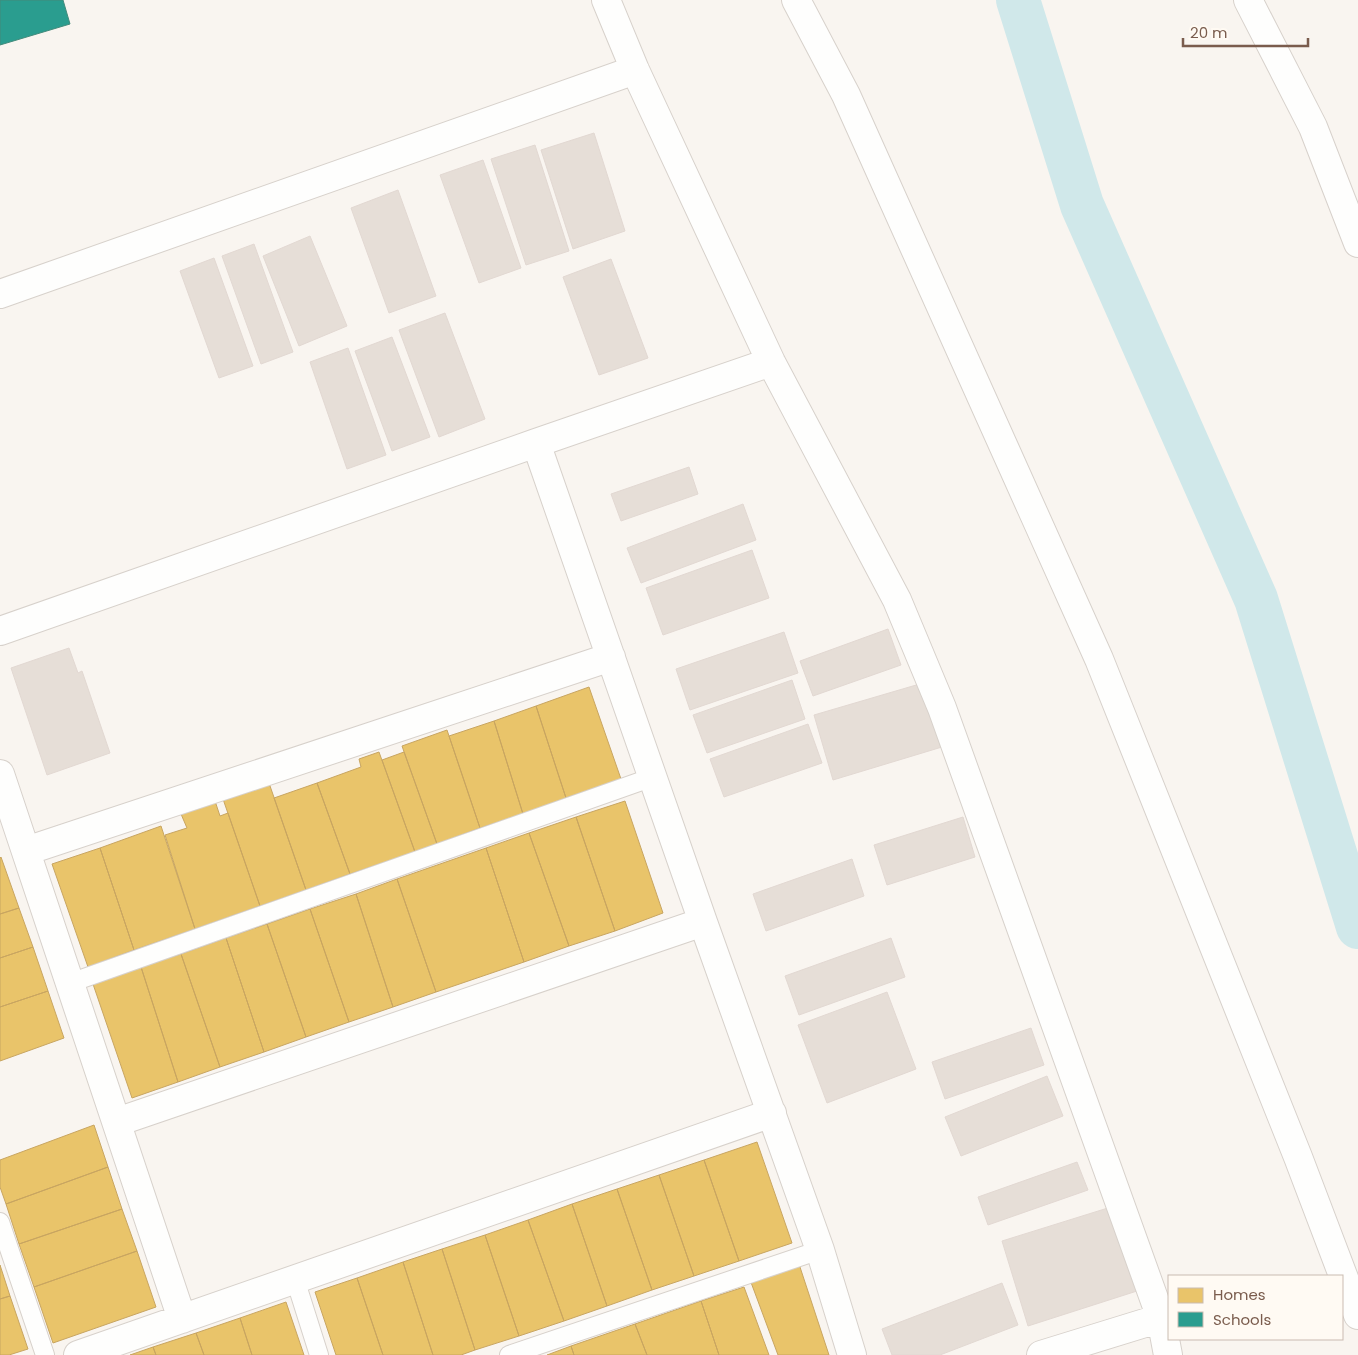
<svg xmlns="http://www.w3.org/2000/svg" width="1358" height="1355" font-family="Poppins,sans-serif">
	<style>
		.homes { fill: #e9c46a; stroke: #c8a561 }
		.schools { fill: #2a9d8f; stroke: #428a7b }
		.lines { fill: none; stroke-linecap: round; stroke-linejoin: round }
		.canal { stroke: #d0e8ea; stroke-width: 44 }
		.building { fill: #e6ded7; stroke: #e2d8d2 }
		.service-casing { stroke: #d7d1cb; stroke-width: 20 }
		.minor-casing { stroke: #d7d1cb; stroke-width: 30 }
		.service { stroke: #fefefd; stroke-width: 18 }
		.minor { stroke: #fefefd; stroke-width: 28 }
	</style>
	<rect width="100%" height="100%" fill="#f9f5f0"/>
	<path class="homes" d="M589,687L621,779L566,798L536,706Z
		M536,706L566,798L523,814L494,721Z
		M494,721L523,814L480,828L449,736Z
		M447,730L480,828L437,844L402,746Z
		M379,752L415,852L350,874L317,783L361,767L359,759Z
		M404,752L437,844L415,852L382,760Z
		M269,783L306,890L260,906L223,799Z
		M317,783L350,874L306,890L274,798Z
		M215,801L220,816L228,813L260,906L195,929L165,835L187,828L181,814Z
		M625,801L663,913L615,931L576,817Z
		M576,817L615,931L569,946L529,833Z
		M161,826L195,929L134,950L100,848Z
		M529,833L569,946L524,962L486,848Z
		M100,848L134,950L88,967L52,864Z
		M486,848L524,962L436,992L397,879Z
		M1,857L19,908L0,914V858Z
		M397,879L436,992L393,1007L356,894Z
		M356,894L393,1007L349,1022L310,909Z
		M19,908L33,947L0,958V914Z
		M310,909L349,1022L306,1037L267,924Z
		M267,924L306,1037L264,1052L226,938Z
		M226,938L264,1052L220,1067L181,954Z
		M33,947L48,991L0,1007V958Z
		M181,954L220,1067L178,1082L141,967Z
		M141,967L178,1082L132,1098L93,984Z
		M48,991L64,1038L0,1061V1007Z
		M94,1125L108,1167L6,1204L0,1187V1160Z
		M757,1142L792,1243L739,1261L704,1160Z
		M704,1160L739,1261L694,1276L659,1175Z
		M108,1167L122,1209L19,1244L6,1204Z
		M659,1175L694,1276L652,1290L617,1189Z
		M617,1189L652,1290L607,1306L572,1204Z
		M572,1204L607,1306L564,1321L528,1220Z
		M122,1209L137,1251L34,1287L19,1244Z
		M528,1220L564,1321L519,1336L485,1235Z
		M485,1235L519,1336L475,1350L442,1249Z
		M442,1249L475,1350L461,1355H433L403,1262Z
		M137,1251L156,1307L53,1343L34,1287Z
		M798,1261L829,1355H778L749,1277Z
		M403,1262L433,1355H383L357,1278Z
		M0,1265L10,1296L0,1299Z
		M357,1278L383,1355H336L315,1292Z
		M744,1287L769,1355H719L701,1301Z
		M10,1296L28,1349L9,1355H0V1299Z
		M701,1301L719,1355H647L635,1324Z
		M286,1302L304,1355H252L240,1318Z
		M240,1318L252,1355H204L196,1333Z
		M635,1324L647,1355H574L571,1346Z
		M196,1333L204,1355H156L153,1347Z
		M571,1346L574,1355H547Z
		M153,1347L156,1355H130Z"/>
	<path class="schools" d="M0,0H63L70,24L0,45Z"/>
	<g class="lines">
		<path class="canal" d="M1018,0L1082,205L1256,599L1358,927"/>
	</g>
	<path class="building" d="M594,133L625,231L573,249L541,150Z
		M535,145L569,251L526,265L491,159Z
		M483,160L521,268L479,283L440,175Z
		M398,190L436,296L389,313L351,208Z
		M310,236L347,326L299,346L263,256Z
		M254,244L293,352L261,364L222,256Z
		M214,258L253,366L219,378L180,271Z
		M611,259L648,358L599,375L563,277Z
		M445,313L485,419L439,437L399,330Z
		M392,337L430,437L392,451L355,351Z
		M348,348L386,455L347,469L310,362Z
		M689,467L698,494L621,521L611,494Z
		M743,504L756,540L641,583L627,548Z
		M752,550L769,598L663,635L646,588Z
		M888,629L901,665L813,696L800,661Z
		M784,632L798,673L690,710L676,669Z
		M69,648L78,673L82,671L110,753L47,775L11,668Z
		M792,680L805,719L707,753L693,715Z
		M923,683L942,747L833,780L814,715Z
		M808,724L822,763L724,797L710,759Z
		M963,817L975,857L887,885L874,845Z
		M852,859L864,896L766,931L753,894Z
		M891,938L905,977L799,1015L785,976Z
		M887,992L916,1069L827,1103L798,1025Z
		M1031,1028L1044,1065L945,1099L932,1062Z
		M1047,1076L1063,1116L961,1156L945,1117Z
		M1077,1162L1088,1190L988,1225L978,1197Z
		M1111,1207L1137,1291L1028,1326L1002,1241Z
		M1002,1283L1018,1325L940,1355H892L882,1329Z"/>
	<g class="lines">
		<defs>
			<path id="service" d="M70,983L653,777
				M0,1222L45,1355
				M295,1279L319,1355
				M509,1355L820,1250"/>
			<path id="minor" d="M606,0L635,70L771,362L897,600L942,708L1161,1318L1168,1355
				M796,0L846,95L1099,659L1298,1157L1358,1315
				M1248,0L1313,127L1358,243
				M0,294L635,70
				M536,443L703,922L820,1250L852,1355
				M0,631L536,443L771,362
				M0,774L182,1319
				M26,851L611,657
				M117,1122L703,922
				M78,1355L772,1113
				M1041,1355L1161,1318"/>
		</defs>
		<use href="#service" class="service-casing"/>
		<use href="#minor" class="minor-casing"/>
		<use href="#service" class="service"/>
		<use href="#minor" class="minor"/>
	</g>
	<rect x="1168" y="1275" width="175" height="65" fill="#fffaf3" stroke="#cabbb1"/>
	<rect x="1178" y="1288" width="25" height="15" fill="#e9c46a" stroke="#cabbb1"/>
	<text x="1213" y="1300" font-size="15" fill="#7a5c4d">Homes</text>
	<rect x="1178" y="1312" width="25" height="15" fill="#2a9d8f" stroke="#cabbb1"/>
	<text x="1213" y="1325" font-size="15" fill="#7a5c4d">Schools</text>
	<path d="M1183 38v8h125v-8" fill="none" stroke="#7a5c4d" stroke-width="2.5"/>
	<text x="1190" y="38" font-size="15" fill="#7a5c4d" stroke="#fffaf3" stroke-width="4" paint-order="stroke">20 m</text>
</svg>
